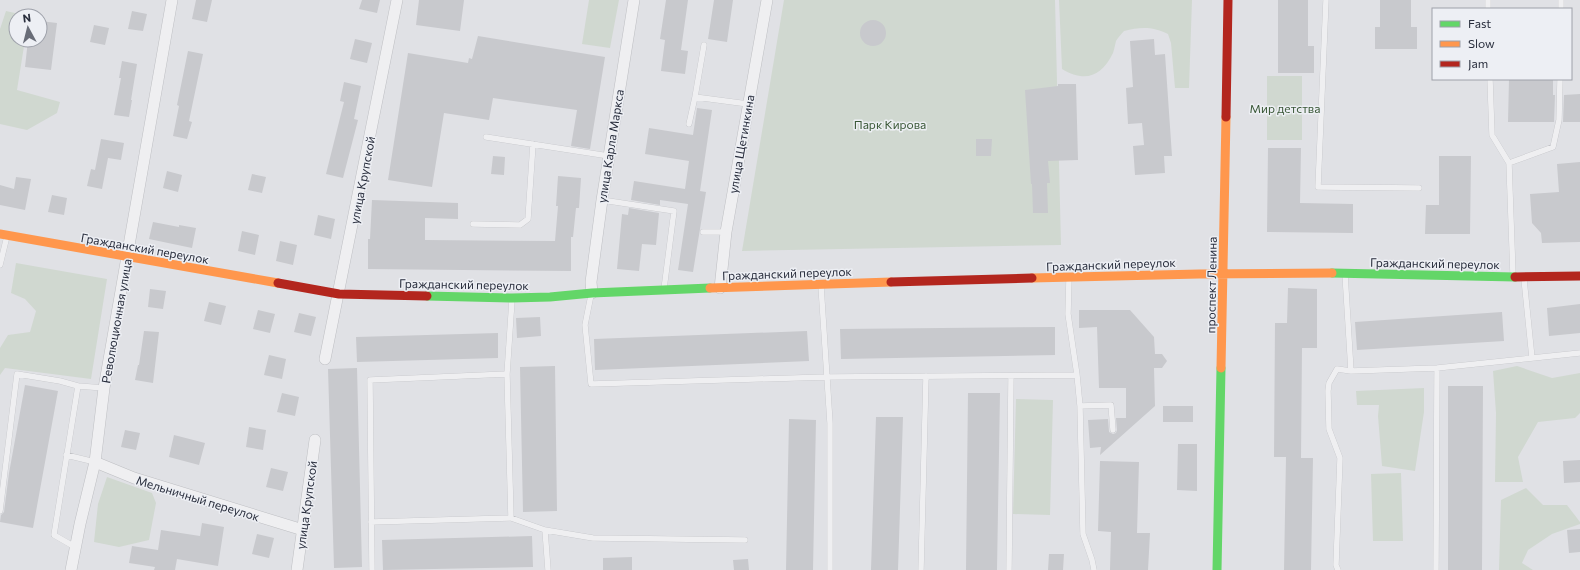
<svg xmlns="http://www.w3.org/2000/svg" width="1580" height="570" font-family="Commissioner,sans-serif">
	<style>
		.green { fill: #d0d8d0 }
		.building { fill: #c8c9cd }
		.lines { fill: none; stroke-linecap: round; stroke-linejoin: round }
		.lane-casing { stroke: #bebfc3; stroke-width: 6 }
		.street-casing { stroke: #bebfc3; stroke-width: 12 }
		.lane { stroke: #efeff1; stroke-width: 5.5 }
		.street { stroke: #efeff1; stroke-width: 11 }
		.fast { stroke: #63d668; stroke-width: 9 }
		.slow { stroke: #ff974d; stroke-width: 9 }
		.jam { stroke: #b3261e; stroke-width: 9 }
		.labels { text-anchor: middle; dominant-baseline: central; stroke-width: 3; stroke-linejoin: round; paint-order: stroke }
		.park-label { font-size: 12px; fill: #395736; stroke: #edeff4 }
		.street-label { font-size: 12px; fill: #282d3c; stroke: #edeff4 }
	</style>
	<rect width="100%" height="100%" fill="#e0e1e5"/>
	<path class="green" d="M589,0H619L610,48L582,44Z
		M784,0H1055L1061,245L742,251Z
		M1059,0H1192L1189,88H1175L1171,43L1168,34C1152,26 1140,27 1124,31C1121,34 1118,38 1116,41C1115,45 1114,50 1113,53C1101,78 1084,82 1062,69Z
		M6,11L28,16H16V40H25L17,90L60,102L57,113L27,130L0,124V29Z
		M1267,76H1302V140H1267Z
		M16,263L107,279L91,379L5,368L0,375V348L8,335L30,332L36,311L25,299L11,293Z
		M1517,366L1552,378L1580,373V413L1575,418L1538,422L1518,457L1523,482H1495L1496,413L1493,371Z
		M1424,388V412L1415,471L1382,466L1378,416L1379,405H1357L1356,391Z
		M1016,399L1053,400L1050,515L1013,514Z
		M1401,473L1403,541H1373L1371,474Z
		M107,477L152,493L156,503L149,540L119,547L94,542L98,504Z
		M1526,488L1543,505H1567L1580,522V524L1552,534L1528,550L1522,563L1533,570H1499L1501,500Z"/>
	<path class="building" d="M196,0H212L207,22L192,19Z
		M362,0H380L377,13L359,9Z
		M419,0H464L460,31L416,25Z
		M666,0H688L681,50L688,51L685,74L661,71L665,40L660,39Z
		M714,0H733L727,42L708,39Z
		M1278,0H1308V46H1314V73H1278Z
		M1380,0H1411V27H1417V49H1375V27H1380Z
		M132,11L147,14L143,31L128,29Z
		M860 33a13 13 0 1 1 26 0a13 13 0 1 1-26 0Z
		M40,21L57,23L51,70L25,67L28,40H40Z
		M94,25L109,28L105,45L90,42Z
		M478,36L605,57L590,149L571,146L577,110L493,98L489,120L444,113L432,187L388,180L408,53L468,63L469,58L472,59Z
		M355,39L372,43L367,63L350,59Z
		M1154,39L1155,55L1165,54L1172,156H1164L1165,173L1135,175L1133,146L1144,145L1142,123L1128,124L1126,88L1133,87L1130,41Z
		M188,51L203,54L189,121L192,122L187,139L173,136L179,106L177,105Z
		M122,61L137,64L131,100H132L129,117L114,115L121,78H119Z
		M1509,79H1553V95H1555L1554,122H1508Z
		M344,82L361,86L354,119L358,120L343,178L326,174L344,102L340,101Z
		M1058,84H1076L1078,160L1048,161L1050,183H1047L1048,213H1033L1032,184H1031L1025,90L1058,86Z
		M1580,94V122H1563L1564,95Z
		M697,108L712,110L700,191L706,192L693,272L678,270L688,204L660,200V205L631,200L634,181L685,189L689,161L645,154L649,128L693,135Z
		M101,139L124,143L121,160L108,158L102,189L87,186L91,169L95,170Z
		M976,139H992L991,156H976Z
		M1268,148H1301L1300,203L1353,204V233L1267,232Z
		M493,156L505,157L504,175L491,174Z
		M1439,156H1471L1470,234H1425L1426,205H1439Z
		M1580,162V242L1542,243L1541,233L1532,223L1530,194L1559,192L1557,164Z
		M167,171L182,175L178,192L163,188Z
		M252,174L266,177L262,193L248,190Z
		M558,176L581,178L579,208H576L573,237H571V271L368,269V239H370L372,200L458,203V219L425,218V240L555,241L558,206H556Z
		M16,177L31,179L25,210L0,205V185L14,189Z
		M52,195L67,198L64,215L48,212Z
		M629,208L659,213L656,245L642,244L639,271L617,269L622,214L628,215Z
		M318,215L335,219L331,239L314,235Z
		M153,222L179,227V225L196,228L192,248L149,239Z
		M242,231L259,235L255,255L238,251Z
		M280,241L297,245L293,265L276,261Z
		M1288,288L1317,289V348H1302L1301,458H1313L1311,570H1284L1286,457H1274L1275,323H1287Z
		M150,289L166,291L163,309L148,307Z
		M209,302L226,306L221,325L204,321Z
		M1580,304V333L1549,336L1547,308Z
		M258,310L275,314L270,333L253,329Z
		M1079,310H1130L1154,337L1155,354H1162L1167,361L1162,368H1154L1155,406L1100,455L1101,447L1090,448L1088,420L1108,419L1109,432L1113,434L1116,433L1117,430L1116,418H1126V388H1099L1097,327L1079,328Z
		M1502,312L1504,341L1357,350L1355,322Z
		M299,313L316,317L311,336L294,332Z
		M540,317L541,336L517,338L516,318Z
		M1055,327V355L841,359L840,329Z
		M144,331L159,332L153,383L135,380L138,365H139Z
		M807,331L809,361L595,370L594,339Z
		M498,333V358L357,362L356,337Z
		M269,355L286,359L282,379L264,375Z
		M555,366L557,511L523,512L520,367Z
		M357,368L362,567L334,568L328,369Z
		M25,385L58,391L33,528L0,522L1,515L4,512L9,473Z
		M1448,386H1483L1482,570H1448Z
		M282,393L299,397L295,416L277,412Z
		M968,393H1000L997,570H966Z
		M1163,406H1193V422H1163Z
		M876,417H903L898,570H871Z
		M789,419L816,420L813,570H786Z
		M249,427L266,430L263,450L246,447Z
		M125,430L140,433L136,450L121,447Z
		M174,435L205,443L199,465L169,457Z
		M1178,444H1197V491L1177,490Z
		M1580,460V482L1564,483L1563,461Z
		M1100,461L1139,462L1137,533H1150L1148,570H1110L1111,532L1098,531Z
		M271,468L288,472L283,491L266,487Z
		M202,523L224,527L218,566L177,559L175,570H154L155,567L129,563L132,546L158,550L161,530L200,536Z
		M1580,529V552L1569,553L1567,530Z
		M257,534L274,538L269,558L252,554Z
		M532,536L533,567L383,570L382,540Z
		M1049,554H1064L1063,570H1048Z
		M632,557V570H603V558Z
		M748,559L749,570H734L733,560Z"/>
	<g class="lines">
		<defs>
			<path id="lane" d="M1326,0L1318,187L1419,188
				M1488,0V9
				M1561,9V0
				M1490,79L1492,135L1509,163L1513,275
				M695,97L704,45
				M689,124L695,97L748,104
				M486,137L609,156
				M1509,163L1553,147L1559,120L1560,79
				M602,200L674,211L664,289
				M473,224L520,225L528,219L533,144
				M703,232H726
				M0,265L7,236
				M1524,279L1532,358
				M821,286L830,423V570
				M591,295L585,325L591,384L827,377L1077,375L1068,314L1069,278
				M1351,371L1437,368L1580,353
				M1077,375L1080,406L1111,405L1113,430
				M78,386L104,388
				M1080,406L1083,534L1092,560L1094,570
				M66,455L95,462
				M0,511L17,374L60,381L78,386L54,535L75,547
				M511,518L545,530L593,538L745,540
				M371,522L511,518L507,374L512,300
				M545,530L548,570
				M372,570L370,380L507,374
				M921,570L926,376
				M1009,570L1011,376
				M1338,570L1336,565L1340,458L1329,429L1328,391L1329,383L1337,369L1351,371L1345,274
				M1436,570L1437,368"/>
			<path id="street" d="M720,288L726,232L767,0
				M592,293L591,282L602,200L634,0
				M325,359L397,0
				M95,462L134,478L303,530
				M71,570L80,524L95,462L104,388L172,0
				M297,570L315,440"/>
		</defs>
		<use href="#lane" class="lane-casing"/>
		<use href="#street" class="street-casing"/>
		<use href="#lane" class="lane"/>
		<use href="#street" class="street"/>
		<path class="fast" d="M1332,273L1515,277
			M427,296L512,298L550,297L592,293L710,288
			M1217,570L1221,368"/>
		<path class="slow" d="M0,234L278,283
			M1032,278L1199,274L1332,273
			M710,288L891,282
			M1221,368L1226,117"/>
		<path class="jam" d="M1226,117L1228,0
			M1515,277L1580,276
			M891,282L1032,278
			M278,283L339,294L427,296"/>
	</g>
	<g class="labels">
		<g class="park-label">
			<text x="1285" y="108">Мир детства</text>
			<text x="890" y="124">Парк Кирова</text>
		</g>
		<g class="street-label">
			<text transform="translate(741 144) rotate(-80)">улица Щетинкина</text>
			<text transform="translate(610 146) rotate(-81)">улица Карла Маркса</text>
			<text transform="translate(362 180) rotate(-79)">улица Крупской</text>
			<text transform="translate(145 248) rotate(10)">Гражданский переулок</text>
			<text transform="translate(1435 263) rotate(1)">Гражданский переулок</text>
			<text transform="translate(1111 264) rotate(-2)">Гражданский переулок</text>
			<text transform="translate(787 273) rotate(-2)">Гражданский переулок</text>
			<text transform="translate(464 284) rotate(1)">Гражданский переулок</text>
			<text transform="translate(1211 285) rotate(-89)">проспект Ленина</text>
			<text transform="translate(116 321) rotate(-80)">Революционная улица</text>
			<text transform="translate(198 498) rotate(17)">Мельничный переулок</text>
			<text transform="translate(306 505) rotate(-82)">улица Крупской</text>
		</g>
	</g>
	<rect x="1432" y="8" width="140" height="72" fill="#edeff4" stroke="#9ea1aa"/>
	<rect x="1440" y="21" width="20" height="6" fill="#63d668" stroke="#9ea1aa"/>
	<text x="1468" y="28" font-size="12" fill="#282d3c">Fast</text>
	<rect x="1440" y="41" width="20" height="6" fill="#ff974d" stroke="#9ea1aa"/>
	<text x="1468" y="48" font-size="12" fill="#282d3c">Slow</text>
	<rect x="1440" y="61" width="20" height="6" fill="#b3261e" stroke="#9ea1aa"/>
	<text x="1468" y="68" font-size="12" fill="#282d3c">Jam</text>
	<g transform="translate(28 28) rotate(353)"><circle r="19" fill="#edeff4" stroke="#9ea1aa"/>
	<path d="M0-3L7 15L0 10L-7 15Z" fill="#686c77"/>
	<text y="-6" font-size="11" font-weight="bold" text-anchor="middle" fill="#282d3c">N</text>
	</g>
</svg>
